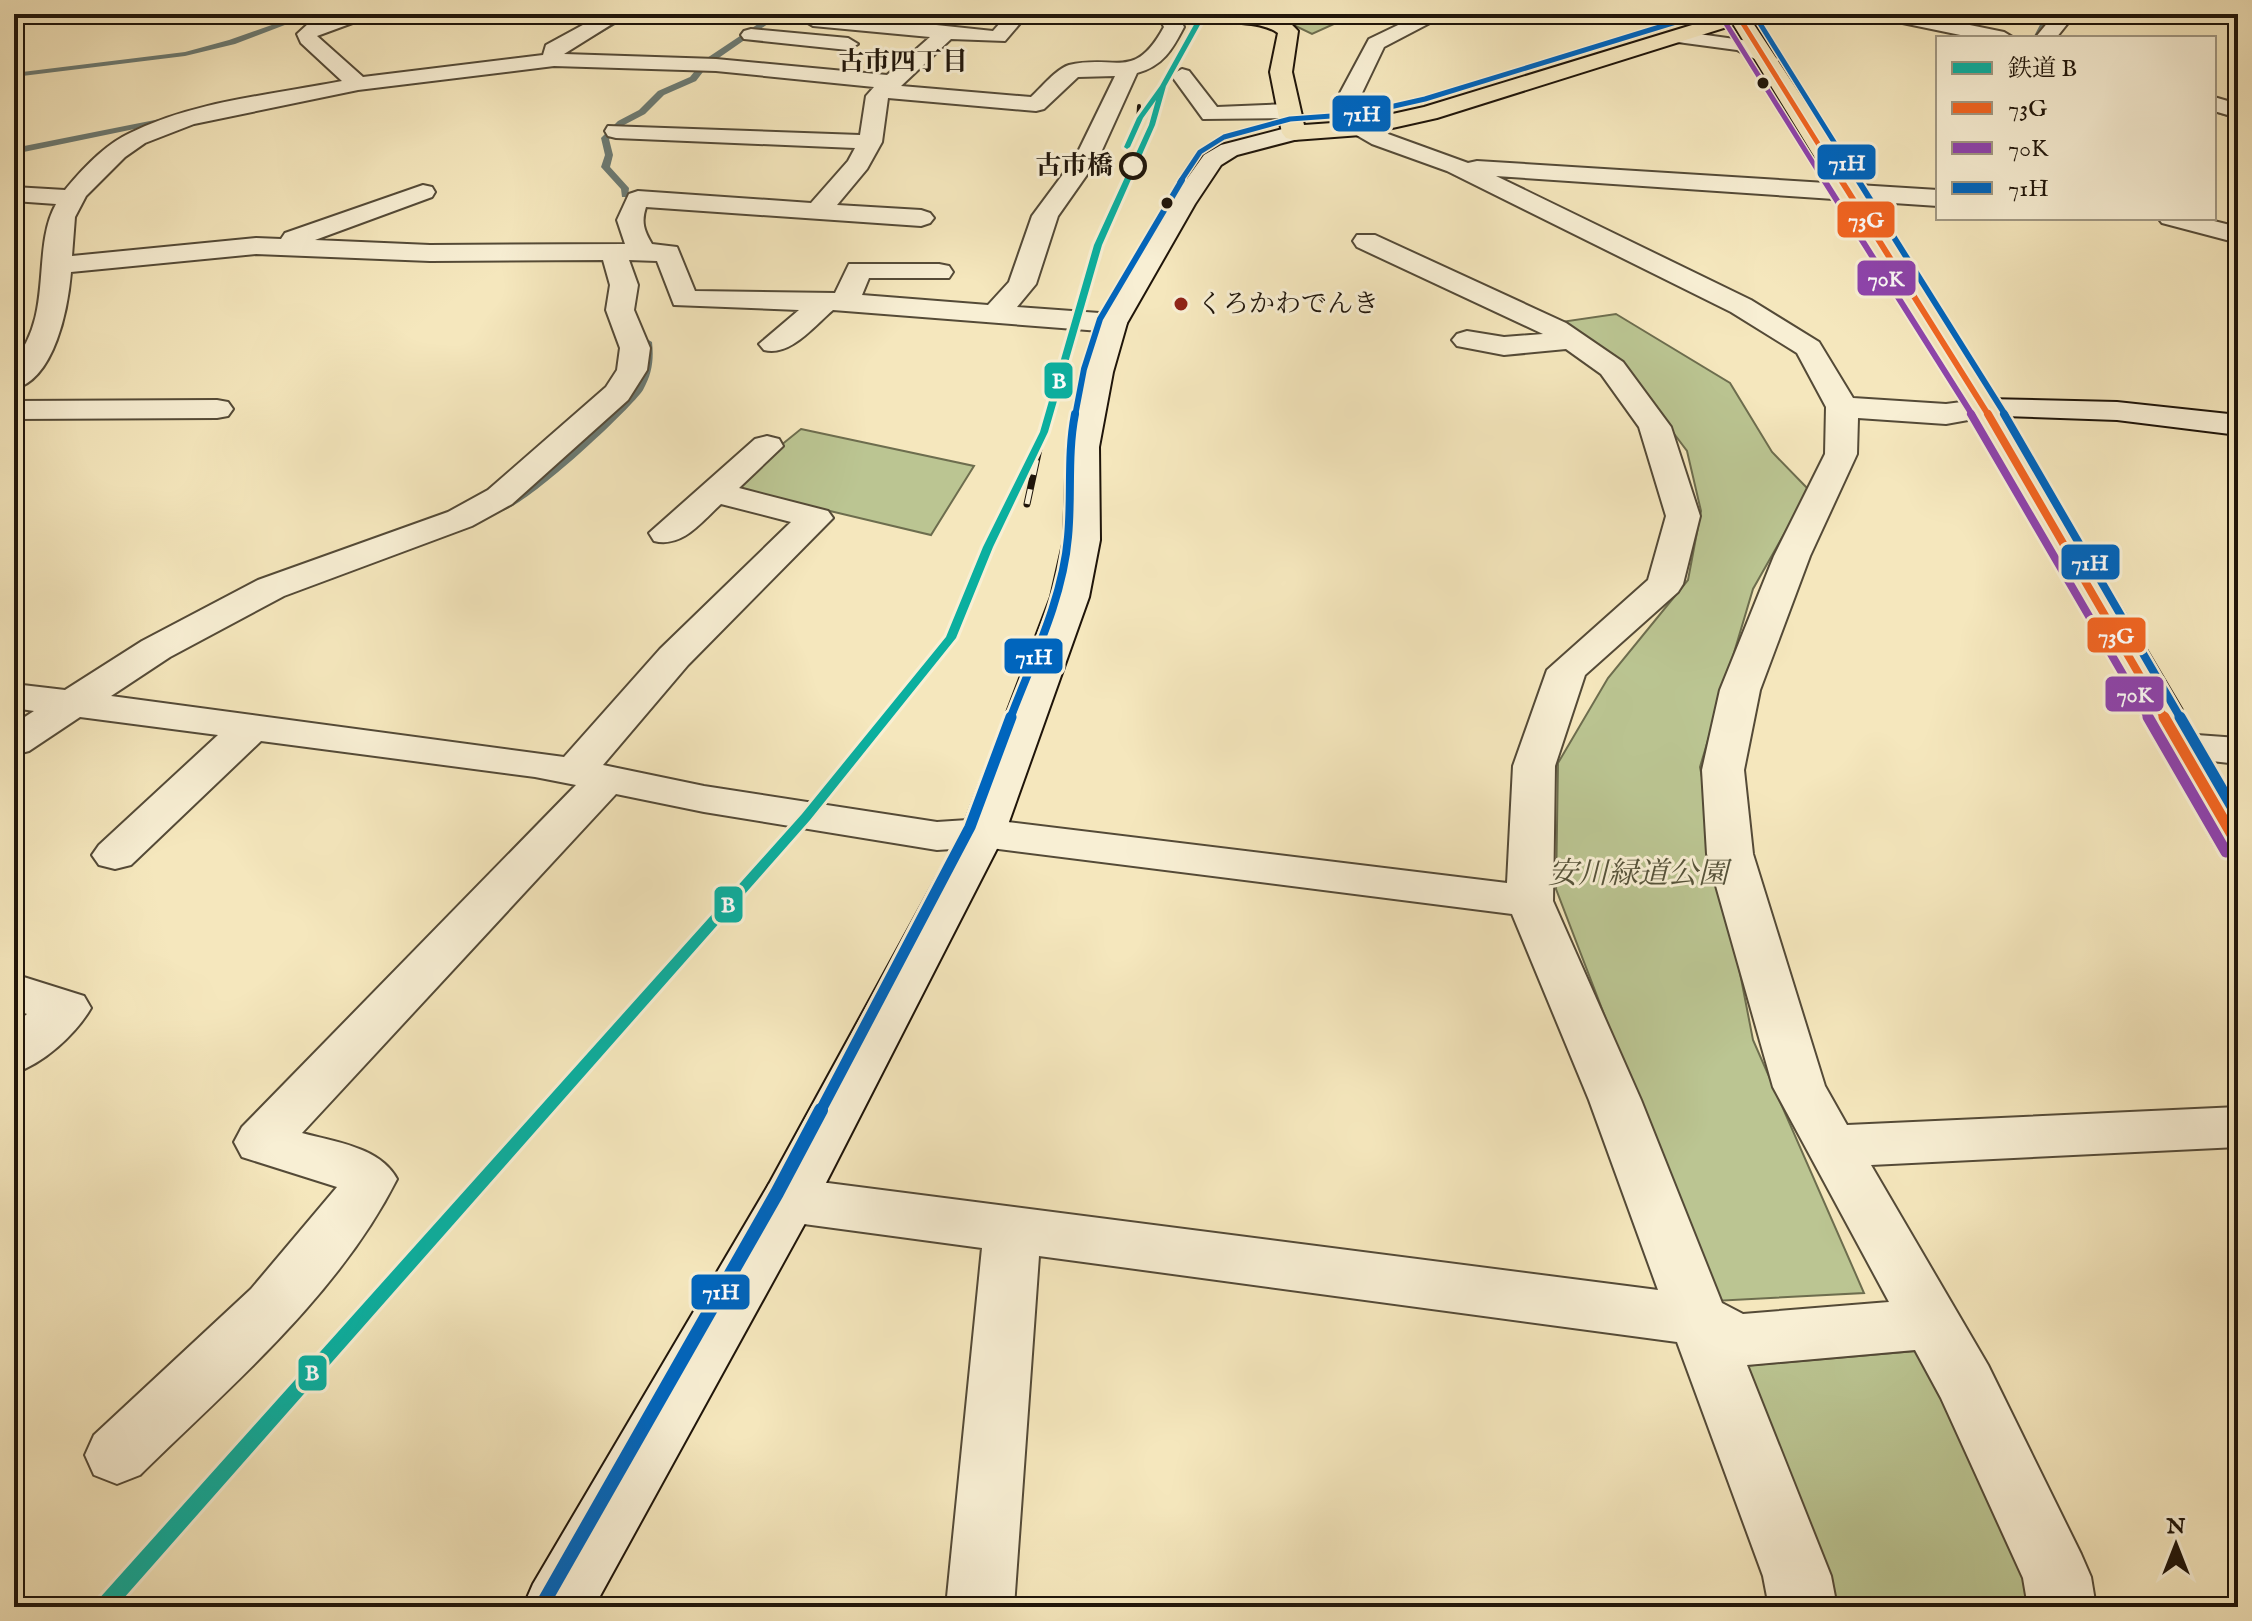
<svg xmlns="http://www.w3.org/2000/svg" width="2252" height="1621" font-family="'IM FELL English','Noto Serif JP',serif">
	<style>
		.green { fill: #bbc592; stroke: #6d6d4e; stroke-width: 2 }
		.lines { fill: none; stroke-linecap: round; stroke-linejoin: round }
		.stream { fill: #6b7a73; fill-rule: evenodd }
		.street-casing { stroke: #544a37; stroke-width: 4 }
		.secondary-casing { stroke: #1f150a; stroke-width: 4 }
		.primary-casing { stroke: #1f150a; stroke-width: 4 }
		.highway-casing { stroke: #1f150a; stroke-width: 4 }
		.street { fill: #f8efd4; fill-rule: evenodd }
		.secondary { fill: #f8efd4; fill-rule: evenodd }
		.primary { fill: #f5e7bd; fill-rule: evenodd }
		.highway { fill: #f5e7bd; fill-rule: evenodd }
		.rail-far1-casing { stroke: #1f150a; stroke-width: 4 }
		.rail-casing { stroke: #1f150a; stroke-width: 7 }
		.rail-far1 { stroke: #f8efd4; stroke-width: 3; stroke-dasharray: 9; stroke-linecap: butt }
		.rail { stroke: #f8efd4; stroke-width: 5; stroke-dasharray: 15; stroke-linecap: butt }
		.bus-1-far3-casing { stroke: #f8efd4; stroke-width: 8 }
		.bus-1-far2-casing { stroke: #f8efd4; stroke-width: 10 }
		.bus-1-far1-casing { stroke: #f8efd4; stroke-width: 13 }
		.bus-1-casing { stroke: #f8efd4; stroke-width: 17 }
		.bus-2-far3-casing { stroke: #f8efd4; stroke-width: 8 }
		.bus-2-far2-casing { stroke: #f8efd4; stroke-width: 10 }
		.bus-2-far1-casing { stroke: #f8efd4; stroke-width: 13 }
		.bus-2-casing { stroke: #f8efd4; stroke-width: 17 }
		.bus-3-far4-casing { stroke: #f8efd4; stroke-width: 8 }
		.bus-3-far3-casing { stroke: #f8efd4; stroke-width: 10 }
		.bus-3-far2-casing { stroke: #f8efd4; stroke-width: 13 }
		.bus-3-far1-casing { stroke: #f8efd4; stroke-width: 17 }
		.bus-3-casing { stroke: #f8efd4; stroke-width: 20 }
		.bus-1-far3 { stroke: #f26522; stroke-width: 5 }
		.bus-1-far2 { stroke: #f26522; stroke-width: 6 }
		.bus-1-far1 { stroke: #f26522; stroke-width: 8 }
		.bus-1 { stroke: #f26522; stroke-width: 11 }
		.bus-2-far3 { stroke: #8e44ad; stroke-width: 5 }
		.bus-2-far2 { stroke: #8e44ad; stroke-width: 6 }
		.bus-2-far1 { stroke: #8e44ad; stroke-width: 8 }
		.bus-2 { stroke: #8e44ad; stroke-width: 11 }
		.bus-3-far4 { stroke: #0065bd; stroke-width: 5 }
		.bus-3-far3 { stroke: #0065bd; stroke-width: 6 }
		.bus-3-far2 { stroke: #0065bd; stroke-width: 8 }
		.bus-3-far1 { stroke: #0065bd; stroke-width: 11 }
		.bus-3 { stroke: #0065bd; stroke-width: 14 }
		.rail-1-casing { stroke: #f8efd4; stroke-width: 6 }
		.rail-1 { fill: #0baf9f; fill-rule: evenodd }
		.bus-dot { fill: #1f150a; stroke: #f8efd4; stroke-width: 3 }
		.stop-dot { fill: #f8efd4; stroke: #1f150a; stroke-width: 4 }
		.poi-dot { fill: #8f2418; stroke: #f8efd4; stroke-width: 3 }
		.labels { text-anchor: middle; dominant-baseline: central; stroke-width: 6; stroke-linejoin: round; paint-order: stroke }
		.far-neighbourhood-label { font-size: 26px; font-weight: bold; fill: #1f150a; stroke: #f8efd4 }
		.far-stop-label { font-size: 26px; font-weight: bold; fill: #1f150a; stroke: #f8efd4; text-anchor: end }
		.far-poi-label { font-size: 26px; fill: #1f150a; stroke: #f8efd4; text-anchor: start }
		.park-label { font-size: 30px; font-style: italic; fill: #56533a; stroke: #f8efd4 }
		.line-badge { stroke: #f8efd4; stroke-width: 3 }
		.badge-label { font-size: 22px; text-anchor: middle; font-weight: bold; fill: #fff }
	</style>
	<rect width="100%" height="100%" fill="#f5e7bd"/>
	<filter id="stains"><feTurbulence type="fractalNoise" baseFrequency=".0025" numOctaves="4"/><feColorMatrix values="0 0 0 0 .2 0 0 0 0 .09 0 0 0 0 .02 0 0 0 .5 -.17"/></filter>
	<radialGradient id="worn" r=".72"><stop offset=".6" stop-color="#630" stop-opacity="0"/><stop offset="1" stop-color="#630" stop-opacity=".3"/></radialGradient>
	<path class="green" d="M1292,14H1356L1312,34L1281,19Z
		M1616,314L1730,383L1772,452L1809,490L1753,589L1700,767L1753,1040L1864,1293L1714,1301L1556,889L1558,763L1608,678L1688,580L1701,511L1687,451L1625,369L1554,323Z
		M801,429L974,466L931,535L729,487Z
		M1916,1351L2037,1584L2039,1607H1831L1743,1366Z"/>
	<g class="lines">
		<path class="stream" d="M303,14L311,15L235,44L185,56L14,77V73L185,52L229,40Z
			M625,14H634L572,50L565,48Z
			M773,14H782L710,64H704V60Z
			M2032,14H2041L2050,20L2041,38H2033L2042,21Z
			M699,66L706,68L696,81L664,95L645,114L624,125L609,139L613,155L610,167L629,188L628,197H622L621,189L601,167L605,155L601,138L618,121L639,110L658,91L690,77Z
			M2214,108L2238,115V120L2214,113Z
			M170,117L173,121L14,154V148Z
			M647,339L652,342C654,360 652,374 643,390C629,411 518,514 497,512V506L520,492L625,399L640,373L642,342Z"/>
		<defs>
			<path id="street" d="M338,14H369L366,18L317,36L363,77L543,55L546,45L603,14H628L564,54L716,59L887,75L930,37L813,26L803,20L806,16L832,14L993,31L1008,14H1028L1005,41L951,39L901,86L1031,97C1041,88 1056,69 1069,65C1116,54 1134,82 1164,27L1161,21L1163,14H1183L1181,21L1184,27C1172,50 1163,66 1137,73L1098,159L1058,216L1036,284L1017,307L1113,314L1123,317L1127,323L1123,329L1113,332L833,310C814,326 790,357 764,350L759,344L799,310L674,305L657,261L629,260L638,285L634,310L650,348L647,370L628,400L512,504L472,526L284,596L170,657L111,696L564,757L660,649L791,522L721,504C701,522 683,548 654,541L649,533L755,439L767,436L779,439L783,446L739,488L828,511L833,518L688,665L603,765L704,786L937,822L983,819L1507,883L1513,766L1547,670L1648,580L1666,516L1639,427L1601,374L1566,349L1504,355L1457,346L1452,340L1457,334L1467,331L1504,337L1543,334L1357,247L1353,241L1357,235H1375L1566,323L1623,362L1671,427L1700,516L1683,584L1678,592L1585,675L1555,766L1553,901L1641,1100L1722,1303L1743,1314L1889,1302L1773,1087L1707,854L1702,770L1720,690L1774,556L1825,454L1826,407L1797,353L1731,312L1447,171L1372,144L1353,133L1341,117L1340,93L1369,39L1421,14H1447L1384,47L1362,93L1363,116L1388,134L1468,163L1477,161L1938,190V206L1496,176L1751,300L1819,342L1853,398L1946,404L1985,399L1996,401L2001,408L1996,415L1946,424L1858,418L1857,454L1810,556L1760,690L1744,770L1753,854L1825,1086L1847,1125L2238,1107V1147L1871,1165L1988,1365L2081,1554L2091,1577L2096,1607H2028L2023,1578L1941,1398L1915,1350L1747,1365L1831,1576L1837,1607H1769L1763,1576L1677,1342L1039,1256L1014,1607H946L982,1248L789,1222L769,1216L761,1200L769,1184L789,1178L1658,1290L1589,1100L1512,914L983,847L937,850L704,812L616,794L302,1133C335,1142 380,1147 397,1179C338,1296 231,1385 140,1475L117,1484L94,1475L85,1455L94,1435L251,1289L337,1187L242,1157L234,1142L242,1127L576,785L535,777L261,741L131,865L115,869L99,865L92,855L99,845L218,735L80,717L29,751L14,755V724L34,711L14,708V684L65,690L142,641L258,580L448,512L488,490L606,387L617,370L620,348L606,310L610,285L603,260L430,261L256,254L71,272C68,308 55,379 14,389V361C54,314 31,249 56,204L14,201V187L65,190C82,169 106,144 130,133C194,101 272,95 342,81L301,43L297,34L309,23ZM554,66L716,71L874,87L866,96L860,135L608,126L605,131L608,136L616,138L855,148L848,161L811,203L638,191L629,194L617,220L625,244L430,245L315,240L432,197L435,192L432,187L423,185L285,233L281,239L256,238L72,256L75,217L86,196L125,157L145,143L194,124L358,90ZM1115,76L1075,158L1032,216L1009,282L988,305L862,295L869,278H949L953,272L949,266L939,264H849L835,293L695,291L677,247L652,244C644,231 641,222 646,207L921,226L930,223L934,218L930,213L921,210L837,205L867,169L882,142L888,98L1036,111L1044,109L1078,77Z
				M1878,14H1916L2004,32L2014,38H1975L1888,20Z
				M2082,14L2068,23L2056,38H2035L2054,15Z
				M751,29L848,38L858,44L848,50L744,39L741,35L744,31Z
				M1677,31L1749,41L1779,60L1769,66L1737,50L1670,41L1667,37Z
				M1182,69L1189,71L1217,107L1288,104L1299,111L1288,118L1203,119L1171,75Z
				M2214,97L2238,104V118L2214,111Z
				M2158,218H2202L2238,227V243L2162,223Z
				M217,400L228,402L233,409L228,416L217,418L14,419V401Z
				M2183,734L2238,738V764L2168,756L2162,747L2168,738Z
				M14,974L84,996L91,1008C76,1034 43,1064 14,1073V1025L27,1014L14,1009Z"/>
			<path id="secondary" d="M14,14H45L42,18L14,26Z
				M1294,126L1302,128L1306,133L1302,138L1237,155L1221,165L1195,204L1127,323L1113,372L1099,447L1100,540L1089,597L1005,833L809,1216L594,1607H523L533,1584L769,1184L961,833L1051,597L1064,540L1067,447L1083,372L1099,323L1169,204L1204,155L1221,145Z
				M1985,399L2117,402L2238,415V435L2117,420L1974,415L1969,408L1974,401Z"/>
			<path id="primary" d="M1209,14C1238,14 1278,6 1298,31L1292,72L1304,125L1361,121L1424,107L1728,14H1747L1749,17L1746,21L1437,118L1361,135L1294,140L1286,138L1282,133L1270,72L1278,33C1257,18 1222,27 1209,14Z"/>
			<path id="highway" d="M1727,14H1747C1919,273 2082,537 2238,806V859L2222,855L2215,845L1979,425Z"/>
		</defs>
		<use href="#street" class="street-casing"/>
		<use href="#secondary" class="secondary-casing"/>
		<use href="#primary" class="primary-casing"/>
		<use href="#highway" class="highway-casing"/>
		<use href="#street" class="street"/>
		<use href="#secondary" class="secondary"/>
		<use href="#primary" class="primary"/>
		<use href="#highway" class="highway"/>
		<defs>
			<path id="rail-far1" d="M1138,122L1139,106"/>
			<path id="rail" d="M1027,504L1042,435"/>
		</defs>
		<use href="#rail-far1" class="rail-far1-casing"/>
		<use href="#rail" class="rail-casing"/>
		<use href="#rail-far1" class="rail-far1"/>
		<use href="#rail" class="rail"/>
		<defs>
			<path id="bus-1-far3" d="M1737,14L1842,182"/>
			<path id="bus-1-far2" d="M1841,180L1989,416"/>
			<path id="bus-1-far1" d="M1988,414L2165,719"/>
			<path id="bus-1" d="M2164,717L2238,845"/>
			<path id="bus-2-far3" d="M1725,22L1825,182"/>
			<path id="bus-2-far2" d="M1824,180L1973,416"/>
			<path id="bus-2-far1" d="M1971,414L2149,719"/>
			<path id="bus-2" d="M2148,717L2226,852"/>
			<path id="bus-3-far4" d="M1754,14L1859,182
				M1180,182L1200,152L1224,137L1290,119L1359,114L1425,99L1702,14"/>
			<path id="bus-3-far3" d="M1858,180L2006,416
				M1075,416L1084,369L1100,319L1182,180"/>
			<path id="bus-3-far2" d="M2004,414L2181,719
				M1010,719C1032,661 1063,599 1068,537C1072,495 1067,455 1075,414"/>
			<path id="bus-3-far1" d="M2180,717L2238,817
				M820,1112L970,827L1011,717"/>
			<path id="bus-3" d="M545,1600L777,1193L821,1110"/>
		</defs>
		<use href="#bus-1-far3" class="bus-1-far3-casing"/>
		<use href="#bus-1-far2" class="bus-1-far2-casing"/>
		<use href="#bus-1-far1" class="bus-1-far1-casing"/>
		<use href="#bus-1" class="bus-1-casing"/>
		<use href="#bus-2-far3" class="bus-2-far3-casing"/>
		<use href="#bus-2-far2" class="bus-2-far2-casing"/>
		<use href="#bus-2-far1" class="bus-2-far1-casing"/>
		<use href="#bus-2" class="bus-2-casing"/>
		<use href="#bus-3-far4" class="bus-3-far4-casing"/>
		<use href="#bus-3-far3" class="bus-3-far3-casing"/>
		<use href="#bus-3-far2" class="bus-3-far2-casing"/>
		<use href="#bus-3-far1" class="bus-3-far1-casing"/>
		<use href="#bus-3" class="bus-3-casing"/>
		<use href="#bus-1-far3" class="bus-1-far3"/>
		<use href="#bus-1-far2" class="bus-1-far2"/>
		<use href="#bus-1-far1" class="bus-1-far1"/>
		<use href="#bus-1" class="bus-1"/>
		<use href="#bus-2-far3" class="bus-2-far3"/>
		<use href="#bus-2-far2" class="bus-2-far2"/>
		<use href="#bus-2-far1" class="bus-2-far1"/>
		<use href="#bus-2" class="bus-2"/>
		<use href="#bus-3-far4" class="bus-3-far4"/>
		<use href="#bus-3-far3" class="bus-3-far3"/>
		<use href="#bus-3-far2" class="bus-3-far2"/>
		<use href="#bus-3-far1" class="bus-3-far1"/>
		<use href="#bus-3" class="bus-3"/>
		<defs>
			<path id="rail-1" d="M1200,14H1206L1166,86L1155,125L1102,245L1048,432L993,547L956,638L810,820L116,1607H95L97,1601L802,814L946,637L983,547L1040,432L1094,245L1149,125L1156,100L1143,118L1130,147L1127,149L1124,147L1137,118L1160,86Z"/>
		</defs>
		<use href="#rail-1" class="rail-1-casing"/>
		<use href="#rail-1" class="rail-1"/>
	</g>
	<g class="bus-dot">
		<circle cx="1763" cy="83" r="7"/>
		<circle cx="1167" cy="203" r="7"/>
	</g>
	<circle class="stop-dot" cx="1133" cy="166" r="12"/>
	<circle class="poi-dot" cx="1181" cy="304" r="8"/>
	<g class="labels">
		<g class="far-neighbourhood-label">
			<text x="903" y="62">古市四丁目</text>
		</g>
		<g class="far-stop-label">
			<text x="1113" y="166">古市橋</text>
		</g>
		<g class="far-poi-label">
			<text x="1197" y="304">くろかわでんき</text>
		</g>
		<g class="park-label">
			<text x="1638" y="875">安川緑道公園</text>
		</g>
	</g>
	<g class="line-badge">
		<rect x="1331" y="94" width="61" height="39" rx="8" fill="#0065bd"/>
		<rect x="1816" y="143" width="61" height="38" rx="8" fill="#0065bd"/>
		<rect x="1836" y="200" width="60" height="39" rx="8" fill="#f26522"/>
		<rect x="1856" y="259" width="61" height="38" rx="8" fill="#8e44ad"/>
		<rect x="1043" y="361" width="31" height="39" rx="8" fill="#0baf9f"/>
		<rect x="2060" y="543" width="61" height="38" rx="8" fill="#0065bd"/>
		<rect x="2086" y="616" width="61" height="38" rx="8" fill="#f26522"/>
		<rect x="1003" y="637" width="61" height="38" rx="8" fill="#0065bd"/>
		<rect x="2104" y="675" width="61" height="38" rx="8" fill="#8e44ad"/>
		<rect x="713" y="885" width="31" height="39" rx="8" fill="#0baf9f"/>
		<rect x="690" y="1273" width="61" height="38" rx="8" fill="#0065bd"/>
		<rect x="297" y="1354" width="31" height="38" rx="8" fill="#0baf9f"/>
	</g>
	<g class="badge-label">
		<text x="1362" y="121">71H</text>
		<text x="1847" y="170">71H</text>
		<text x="1866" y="227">73G</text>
		<text x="1886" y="286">70K</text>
		<text x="1059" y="388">B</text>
		<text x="2090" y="570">71H</text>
		<text x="2116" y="643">73G</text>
		<text x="1034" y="664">71H</text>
		<text x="2135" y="702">70K</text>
		<text x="728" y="912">B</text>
		<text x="721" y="1299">71H</text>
		<text x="312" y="1380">B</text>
	</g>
	<rect width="2252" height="1621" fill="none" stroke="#f5e7bd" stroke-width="48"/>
	<rect x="16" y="16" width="2220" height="1589" fill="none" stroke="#1f150a" stroke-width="4"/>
	<rect x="24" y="24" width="2204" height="1573" fill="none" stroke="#1f150a" stroke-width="2"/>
	<rect x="1936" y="36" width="280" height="184" fill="#f8efd4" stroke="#a19883" stroke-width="2"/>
	<rect x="1952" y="62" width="40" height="12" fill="#0baf9f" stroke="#a19883" stroke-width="2"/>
	<text x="2008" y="76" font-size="24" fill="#1f150a">鉄道 B</text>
	<rect x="1952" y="102" width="40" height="12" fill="#f26522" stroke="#a19883" stroke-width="2"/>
	<text x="2008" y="116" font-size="24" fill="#1f150a">73G</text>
	<rect x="1952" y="142" width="40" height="12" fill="#8e44ad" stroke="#a19883" stroke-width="2"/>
	<text x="2008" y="156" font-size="24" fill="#1f150a">70K</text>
	<rect x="1952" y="182" width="40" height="12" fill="#0065bd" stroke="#a19883" stroke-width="2"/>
	<text x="2008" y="196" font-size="24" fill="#1f150a">71H</text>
	<g transform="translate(2176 1545)" stroke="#f8efd4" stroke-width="6" paint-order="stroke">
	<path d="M0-6L14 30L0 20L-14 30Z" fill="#1f150a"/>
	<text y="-12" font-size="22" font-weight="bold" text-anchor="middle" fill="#1f150a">N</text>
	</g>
	<rect width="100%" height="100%" filter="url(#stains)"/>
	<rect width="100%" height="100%" fill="url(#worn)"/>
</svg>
